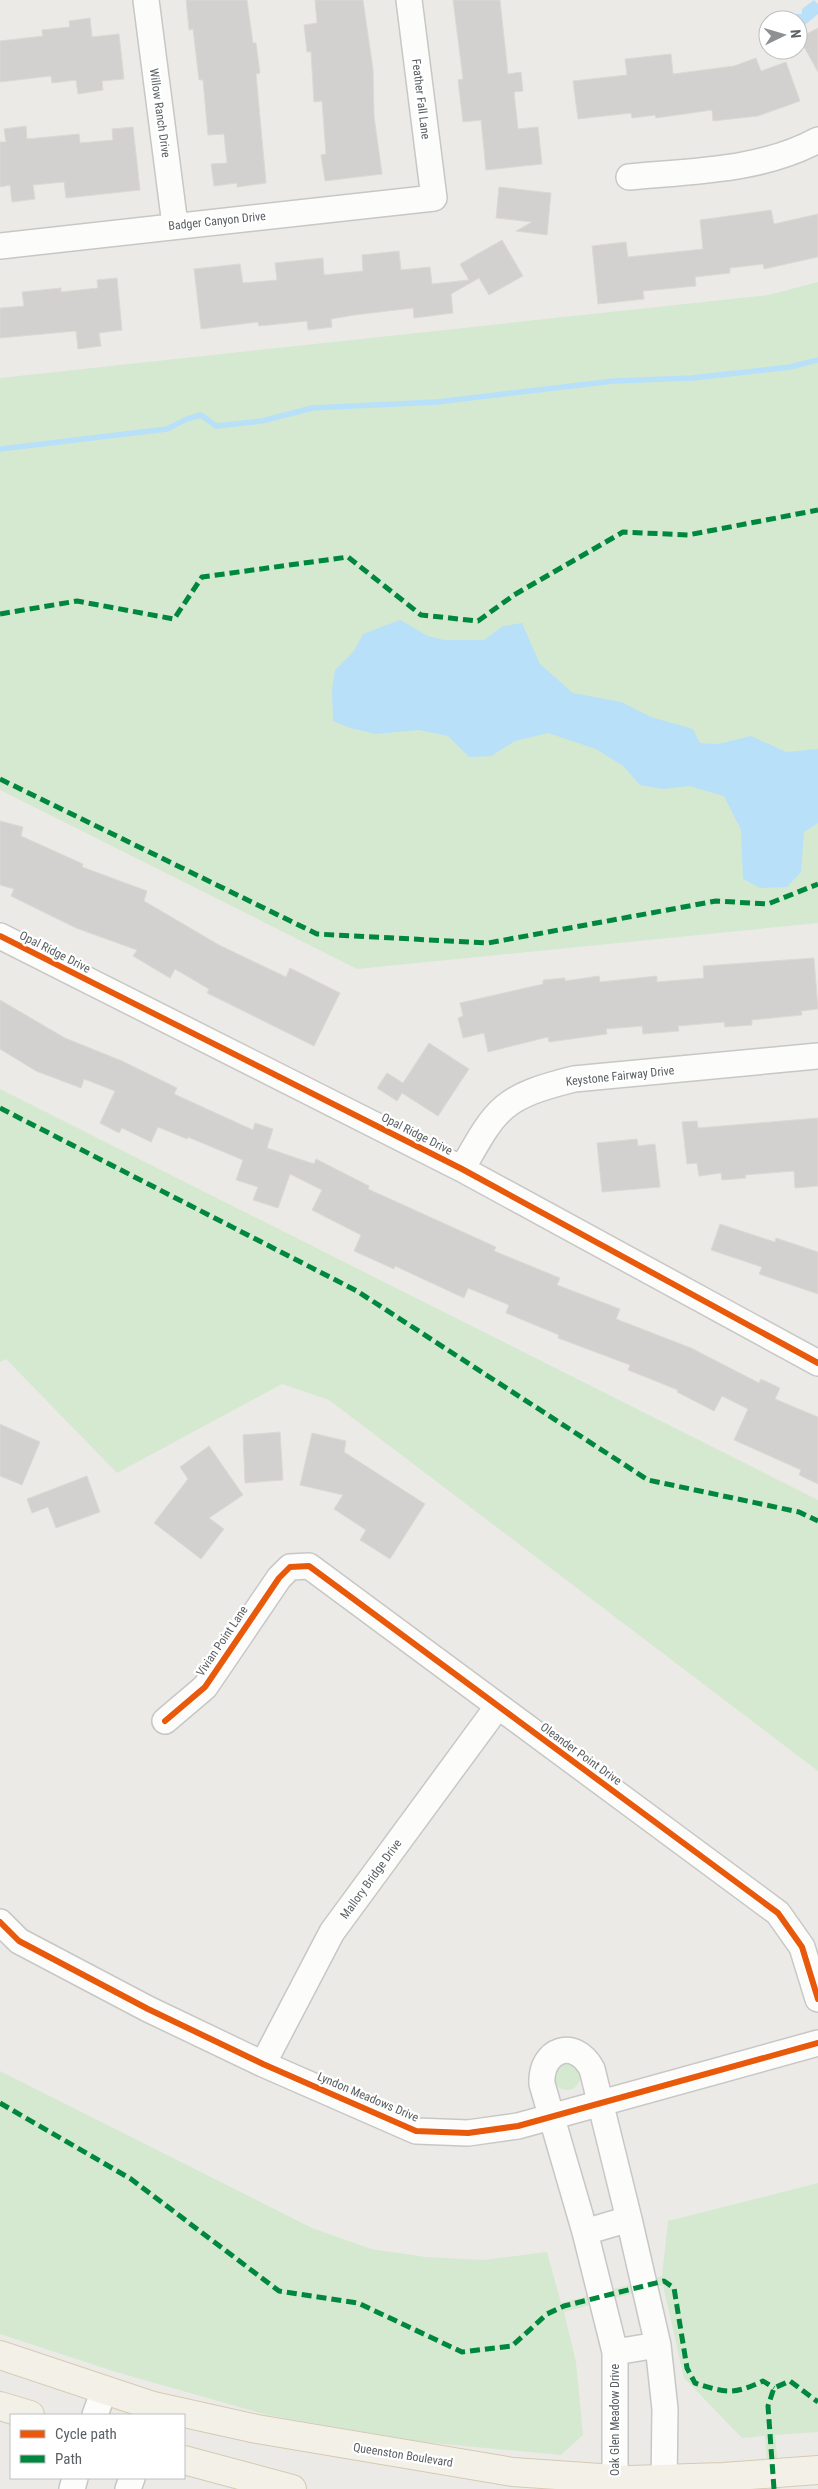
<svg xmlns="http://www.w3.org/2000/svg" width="818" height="2489" font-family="'Roboto Condensed',sans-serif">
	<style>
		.green { fill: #d4e9d0 }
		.water { fill: #b8e0f8 }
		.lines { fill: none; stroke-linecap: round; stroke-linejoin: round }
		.stream { stroke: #b8e0f8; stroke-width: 5.5 }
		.building { fill: #d3d1cf; stroke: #dcd9d5 }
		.minor-casing { stroke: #c7c7c6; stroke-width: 28 }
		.major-casing { stroke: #d5cab2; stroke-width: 30 }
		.minor { stroke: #fcfcfb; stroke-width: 25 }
		.major { stroke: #f3f0e7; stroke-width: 28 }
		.quiet { stroke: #00873e; stroke-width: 5; stroke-dasharray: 10 5; stroke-linecap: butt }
		.cycleway-casing { stroke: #fff; stroke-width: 9 }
		.cycleway { stroke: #e8590c; stroke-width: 6 }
		.labels { text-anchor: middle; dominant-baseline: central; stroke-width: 4.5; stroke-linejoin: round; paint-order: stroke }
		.street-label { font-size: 12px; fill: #5b6064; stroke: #fff }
	</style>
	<rect width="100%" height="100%" fill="#eceae6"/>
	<path class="green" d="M818,282V923L357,969L0,790V378L768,295Z
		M0,1089L818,1500V1771L329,1400L282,1384L117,1473L6,1359L0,1362Z
		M554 2077a13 13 0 1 1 26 0a13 13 0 1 1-26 0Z
		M0,2071L312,2228L371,2249L426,2257L483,2260L547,2252L561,2303L662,2276L668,2221L818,2183V2432L775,2435L780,2489H769L765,2436L742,2438L684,2378L663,2285L564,2312L576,2362L583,2435L561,2455L422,2442L267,2415L116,2372L0,2334Z"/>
	<path class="water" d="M814,0L818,4V14L800,29L798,20L791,18L796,14H802V9Z
		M400,620L428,636L444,640H484L503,626L522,623L540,664L573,693L621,702L651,717L693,729L700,743L718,744L751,736L786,752L818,749V823L804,832L801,872L787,887L760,888L743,879L741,830L724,796L689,786L663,789L640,785L623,766L596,749L548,733L515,741L491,756L469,757L448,736L419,730L376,734L350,728L333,721L332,690L335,670L354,651L363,634Z"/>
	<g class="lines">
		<path class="stream" d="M0,449L167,429L187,419L201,415L216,426L262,421L312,408L437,402L614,381L692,378L790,367L818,360"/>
	</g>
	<path class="building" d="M186,0H247L253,43H256L260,73L256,74L266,183L237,187V183L214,186L211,164L227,163L224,134L208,135L203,80H199L193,29L189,30Z
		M315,0H363L373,69L374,116L382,174L325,181L321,155L326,154L322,101L314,102L311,52H307L304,25L317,23Z
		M453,0H500L508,74L521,72L523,91L514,92L518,129L538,127L542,164L486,170L481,120L463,122L458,80L463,79Z
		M90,18L92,37L119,34L124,79L102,81L103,90L78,94L76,80L52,83L51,76L0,82V41L43,36L42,30L70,27L69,21Z
		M818,28V72L799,38Z
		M671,54L673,74L734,66L756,58L761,71L786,62L800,101L758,116L713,121L712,110L656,118L655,115L632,118L631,113L578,119L573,81L627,75L625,59Z
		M26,126L27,139L79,134L80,143L113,140L112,129L133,127L140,190L66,198L64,182L33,185L35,199L12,202L10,185L0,187V142H6L4,129Z
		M499,187L551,193L547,235L516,231L532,222L496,218Z
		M771,210L774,224L818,214V257L764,269L763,264L730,268V273L695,277L696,286L643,291L644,299L598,304L592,246L626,242L628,257L703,249L700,220Z
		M502,240L523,276L489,295L479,278L451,294L453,313L414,318L413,308L354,315L331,319L332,327L308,330L307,321L259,326L258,322L201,329L194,269L240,264L243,283L277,280L275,263L323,258L324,275L363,271L362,255L399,251L401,270L430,267L432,284L469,280L460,264Z
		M117,278L122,330L99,333L101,346L78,349L76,331L0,338V308L24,306L22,292L61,288V292L98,288L97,280Z
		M0,821L23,827L21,836L83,864L82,867L147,891L144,901L219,945L286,977L290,968L340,993L314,1046L207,993L209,989L175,969L170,978L133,956L137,950L76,928L11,896L14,889L0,885Z
		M814,958L818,1009L801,1011L802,1015L752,1020V1025L725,1027L724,1022L678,1026L679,1031L643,1034L642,1026L606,1029L607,1034L549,1042L548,1037L488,1052L484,1033L463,1038L458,1018L463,1016L460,1003L543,984V980L565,978V981L599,976L600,982L657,976V982L704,978L703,966Z
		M0,1000L65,1038L122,1061L177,1088L174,1094L253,1130L255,1123L273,1129L267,1148L314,1164L316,1159L369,1186L368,1189L496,1247L494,1251L560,1278L557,1285L620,1309L616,1319L691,1348L759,1383L761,1379L780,1388L775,1399L818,1417V1484L799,1475L801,1470L734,1440L748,1409L722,1396L714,1411L677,1392L678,1390L628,1370L630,1365L558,1338L559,1335L506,1313L509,1305L468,1288L464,1298L395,1266L394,1269L354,1251L361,1235L312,1210L322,1190L290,1174L278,1208L253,1200L258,1187L236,1180L243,1160L188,1137L187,1139L158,1127L151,1142L122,1128L119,1133L100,1123L115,1091L84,1079L81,1088L36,1071L0,1049Z
		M429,1043L469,1069L438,1116L402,1093L397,1101L377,1088L387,1073L403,1083Z
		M818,1118V1186L795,1188L794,1171L745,1175L746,1178L722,1180L721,1173L699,1176L697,1163L687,1164L682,1122L697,1121L698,1128Z
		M637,1139L638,1146L655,1144L660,1187L602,1192L597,1143Z
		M720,1224L775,1242L776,1238L818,1252V1294L759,1274L762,1267L711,1250Z
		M0,1424L40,1442L22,1485L0,1476Z
		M280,1432L283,1480L245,1483L243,1435Z
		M312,1433L346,1441L344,1452L425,1504L390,1559L360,1540L366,1530L334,1509L343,1495L300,1485Z
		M209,1446L243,1495L209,1518L224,1529L201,1559L154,1523L188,1479L180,1467Z
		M87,1476L100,1512L56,1528L48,1507L32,1513L27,1499Z"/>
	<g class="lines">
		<defs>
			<path id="minor" d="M146,0L175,225
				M629,177C692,171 761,171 818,140
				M0,246L434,198L409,0
				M0,936L462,1169L818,1363
				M462,1169C497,1107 502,1097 574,1079L818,1056
				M165,1721L205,1687L279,1578L290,1567L309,1566L778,1913L802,1947L818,1999
				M0,1922L19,1941L148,2009L263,2064L416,2131L468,2133L518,2126L818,2043
				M263,2064L332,1932L498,1706
				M585,2232L542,2084C540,2049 575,2037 592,2069L629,2219
				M615,2352L658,2345
				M95,2415L104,2390
				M72,2489L75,2478
				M128,2489L132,2478
				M615,2489V2352L585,2232L629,2219L658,2345L665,2409L664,2489"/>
			<path id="major" d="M0,2355L153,2406L257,2429L513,2472L629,2480L723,2477L818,2470
				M0,2406L30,2415
				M184,2460L292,2489"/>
		</defs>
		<use href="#minor" class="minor-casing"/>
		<use href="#major" class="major-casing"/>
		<use href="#minor" class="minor"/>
		<use href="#major" class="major"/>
		<path class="quiet" d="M0,614L77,601L174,619L202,577L348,557L421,615L478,621L514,595L623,532L688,535L818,510
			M0,779L317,934L488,943L716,901L768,904L818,884
			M0,1108L357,1291L648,1480L799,1512L818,1521
			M0,2103L131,2179L279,2291L358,2303L462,2352L512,2346L547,2314L564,2306L664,2281L674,2288L687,2368L695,2383C726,2393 733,2395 763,2381L774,2388
			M774,2489L768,2406L774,2388L790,2381L818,2402"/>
		<defs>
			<path id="cycleway" d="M0,936L462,1169L818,1363
				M165,1721L205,1687L279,1578L290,1567L309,1566L778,1913L802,1947L818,1999
				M0,1922L19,1941L148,2009L263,2064L416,2131L468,2133L518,2126L818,2043"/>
		</defs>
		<use href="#cycleway" class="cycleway-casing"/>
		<use href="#cycleway" class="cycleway"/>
	</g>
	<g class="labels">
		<g class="street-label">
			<text transform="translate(421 99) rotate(83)">Feather Fall Lane</text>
			<text transform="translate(160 113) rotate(82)">Willow Ranch Drive</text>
			<text transform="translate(217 221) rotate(-6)">Badger Canyon Drive</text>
			<text transform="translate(55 952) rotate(27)">Opal Ridge Drive</text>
			<text transform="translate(620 1076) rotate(-6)">Keystone Fairway Drive</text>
			<text transform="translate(417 1134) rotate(27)">Opal Ridge Drive</text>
			<text transform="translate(222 1641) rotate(-56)">Vivian Point Lane</text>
			<text transform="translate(581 1754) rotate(36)">Oleander Point Drive</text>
			<text transform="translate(371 1879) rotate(-54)">Mallory Bridge Drive</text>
			<text transform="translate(368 2097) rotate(23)">Lyndon Meadows Drive</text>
			<text transform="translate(615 2420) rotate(-90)">Oak Glen Meadow Drive</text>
			<text transform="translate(403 2455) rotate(9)">Queenston Boulevard</text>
		</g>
	</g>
	<rect x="10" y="2414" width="175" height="65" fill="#ffffff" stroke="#bdbfc1"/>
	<rect x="20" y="2430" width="25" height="8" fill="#e8590c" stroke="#bdbfc1"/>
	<text x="55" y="2439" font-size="15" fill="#5b6064">Cycle path</text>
	<rect x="20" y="2455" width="25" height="8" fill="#00873e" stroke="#bdbfc1"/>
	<text x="55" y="2464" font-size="15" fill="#5b6064">Path</text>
	<g transform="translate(783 35) rotate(85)"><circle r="24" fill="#ffffff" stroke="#bdbfc1"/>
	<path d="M0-4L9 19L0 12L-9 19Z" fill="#8e9092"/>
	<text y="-8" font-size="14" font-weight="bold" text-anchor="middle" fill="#5b6064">N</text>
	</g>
</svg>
